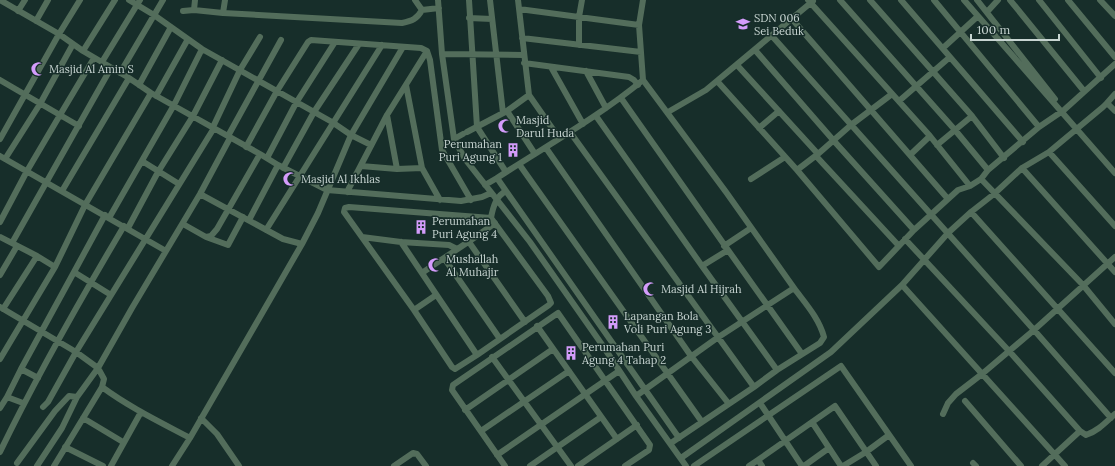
<svg xmlns="http://www.w3.org/2000/svg" width="1115" height="466" font-family="Lora,serif">
	<style>
		.lines { fill: none; stroke-linecap: round; stroke-linejoin: round }
		.street { stroke: #536d5b; stroke-width: 6 }
		.labels { text-anchor: middle; dominant-baseline: central; stroke-width: 3; stroke-linejoin: round; paint-order: stroke }
		.poi-label { font-size: 11px; fill: #c7d4d1; stroke: #172e2a; text-anchor: start }
	</style>
	<rect width="100%" height="100%" fill="#172e2a"/>
	<g class="lines">
		<path class="street" d="M0,0L59,34L83,51L129,78L151,93L260,154L278,165L327,190L461,201L482,197L491,193
			M129,0L154,15L202,49L332,122L351,135L371,145
			M415,0L422,10
			M438,0L442,54L454,139L465,159L530,242L603,346L636,396L717,338L794,288L726,192L643,80L639,25L643,0
			M469,0L477,127L506,172
			M490,0L503,113
			M518,0L529,95L559,138
			M808,0L930,136L970,186
			M840,0L955,130L988,170
			M870,0L972,116L1004,158
			M901,0L1023,142
			M934,0L1039,127
			M964,0L1115,173
			M977,0L1055,99
			M1010,0L1084,91
			M1039,0L1101,78
			M1068,0L1115,57
			M1100,0L1115,16
			M519,9L639,25
			M194,10L195,0
			M422,10L439,8
			M18,11L25,0
			M183,11L194,10L223,13L402,23C412,21 417,19 422,10
			M987,12L998,0
			M223,13L225,0
			M469,18L492,19
			M792,19L948,199
			M36,21L48,0
			M772,36L1034,330L1111,418
			M522,38L641,52
			M579,45V17L582,0
			M943,48L978,16
			M755,50L834,141L914,230
			M83,51L115,0
			M442,54L523,55
			M102,62L140,0
			M524,63L629,77L634,80L638,85
			M737,65L818,154
			M551,67L583,124
			M586,71L606,108
			M120,73L163,0
			M0,80L60,115L94,58
			M717,81L797,170L879,267L914,230L958,190L970,186L981,179L988,170L1039,127L1064,110L1115,64
			M139,85L171,27
			M406,85L422,168L440,200
			M156,96L188,39
			M621,98L728,250L802,354
			M899,101L950,57
			M1107,103L1115,94
			M507,111L535,154
			M668,112L706,90L813,1
			M387,115L397,169
			M596,116L702,266L777,370L754,387L671,443
			M213,127L240,70L260,37
			M759,128L779,111
			M467,132L507,111L529,95
			M570,132L754,387
			M228,136L281,40
			M0,139L59,34L80,0
			M454,139L463,134
			M937,145L972,116
			M246,147L277,91L308,42L311,40L421,48L427,51L430,60L442,150L471,200
			M546,148L691,356L729,404
			M1049,152L1115,226
			M910,155L930,136
			M0,156L166,251
			M816,156L899,246
			M267,158L296,103L335,42
			M5,159L40,104L73,44
			M142,161L179,184
			M519,164L702,422
			M361,166L397,169L422,168
			M283,168L314,112L359,44
			M1022,168L1115,272
			M797,170L818,154L851,125L892,94
			M497,178L506,191
			M751,179L785,157
			M981,179L1083,285L1115,324
			M485,185L497,178C546,146 597,118 643,80
			M62,191L129,78
			M347,192L387,115L427,51
			M200,194L283,239L302,244
			M971,212L1115,373
			M109,218L174,105L202,49
			M491,218L349,207L345,208L344,212L414,310L452,367L455,369L477,355L549,305L551,303L548,296L491,218C493,207 496,196 506,191L679,438
			M249,220L278,165
			M0,222L27,171L60,115L79,126
			M183,224L206,237L211,236L217,229L260,154
			M128,228L158,172L193,116L222,60
			M266,230L382,45
			M0,237L37,256
			M206,237L228,245L243,217
			M362,237L401,242L449,245L457,249
			M905,239L1009,351L1080,431L1086,435C1098,431 1106,422 1115,414
			M401,242L477,355
			M469,242L525,322
			M12,243L111,68
			M724,246L751,228
			M444,258L500,339
			M702,266L728,250
			M74,272L105,215
			M422,273C446,256 471,241 495,223
			M0,275L17,246
			M902,285L948,233L971,212L994,194L1022,168L1049,152L1103,107L1107,103L1115,111
			M0,307L76,352L98,368L77,397L69,396L55,411L17,463
			M3,309L37,256L55,267
			M414,310L436,295
			M537,326L617,439
			M492,357L571,466
			M0,359L55,267L85,205L151,93
			M21,369L38,378
			M777,370L820,343L824,337C819,318 805,303 794,288
			M102,387L104,379L98,368L132,308L200,194L230,138
			M636,396L686,466
			M7,397L23,403
			M965,401L1021,466
			M760,403L802,466
			M43,407L48,402L76,352L214,128
			M0,408L7,397L21,369L74,272L111,295
			M465,410L553,349
			M943,414L948,403L956,394L982,374L1034,330L1115,257
			M83,418L123,442
			M201,418L217,434L239,466
			M812,422L841,466
			M481,431L569,371
			M65,447L103,466
			M0,452C37,375 80,300 124,226
			M497,455L619,371
			M681,458L831,352L902,285L1065,466
			M973,463L976,466
			M37,466L62,428L77,397
			M54,466L102,387C129,407 160,422 190,438
			M111,466L141,412
			M172,466L190,438L302,244L318,213L351,135L403,47
			M394,466L413,453L417,454L426,466
			M505,466L452,390L453,385L558,313L650,445L649,450L625,466
			M530,466L601,417
			M578,466L637,425
			M694,466L841,366L911,466
			M749,466L758,460
			M762,466L758,460L835,406L876,466
			M804,466L829,448
			M843,466L866,452L889,435
			M1042,466L1080,431"/>
	</g>
	<defs>
		<symbol id="school-bare" viewBox="-9 -9 18 18"><path d="M0-5L7-2L0 1L-7-2ZM-4 1L0 2.5L4 1V4Q0 6-4 4Z" fill="#d49cfb" stroke="#172e2a" stroke-width="2.5" paint-order="stroke"/></symbol>
		<symbol id="mosque-bare" viewBox="-9 -9 18 18"><path d="M3.5-4.9A6 6 0 1 0 3.5 4.9A5 5 0 1 1 3.5-4.9Z" fill="#d49cfb" stroke="#172e2a" stroke-width="2.5" paint-order="stroke"/></symbol>
		<symbol id="building-bare" viewBox="-9 -9 18 18"><path d="M-4-6H4V6H1V3H-1V6H-4ZM-2.5-4.3h1.7v1.8h-1.7ZM.8-4.3h1.7v1.8H.8ZM-2.5-1h1.7V.8h-1.7ZM.8-1h1.7V.8H.8Z" fill="#d49cfb" stroke="#172e2a" stroke-width="2.5" paint-order="stroke"/></symbol>
	</defs>
	<g fill-rule="evenodd">
		<use href="#school-bare" x="733" y="14" width="20" height="20"/>
		<use href="#mosque-bare" x="28" y="59" width="20" height="20"/>
		<use href="#mosque-bare" x="495" y="116" width="20" height="20"/>
		<use href="#building-bare" x="503" y="140" width="20" height="20"/>
		<use href="#mosque-bare" x="280" y="169" width="20" height="20"/>
		<use href="#building-bare" x="411" y="217" width="20" height="20"/>
		<use href="#mosque-bare" x="425" y="255" width="20" height="20"/>
		<use href="#mosque-bare" x="640" y="279" width="20" height="20"/>
		<use href="#building-bare" x="603" y="312" width="20" height="20"/>
		<use href="#building-bare" x="561" y="343" width="20" height="20"/>
	</g>
	<g class="labels">
		<g class="poi-label">
			<text x="754" y="18">SDN 006<tspan x="754" dy="13">Sei Beduk</tspan></text>
			<text x="49" y="69">Masjid Al Amin S</text>
			<text x="516" y="120">Masjid<tspan x="516" dy="13">Darul Huda</tspan></text>
			<text x="502" y="144" text-anchor="end">Perumahan<tspan x="502" dy="13">Puri Agung 1</tspan></text>
			<text x="301" y="179">Masjid Al Ikhlas</text>
			<text x="432" y="221">Perumahan<tspan x="432" dy="13">Puri Agung 4</tspan></text>
			<text x="446" y="259">Mushallah<tspan x="446" dy="13">Al Muhajir</tspan></text>
			<text x="661" y="289">Masjid Al Hijrah</text>
			<text x="624" y="316">Lapangan Bola<tspan x="624" dy="13">Voli Puri Agung 3</tspan></text>
			<text x="582" y="347">Perumahan Puri<tspan x="582" dy="13">Agung 4 Tahap 2</tspan></text>
		</g>
	</g>
	<path d="M971 34v6h88v-6" fill="none" stroke="#c7d4d1" stroke-width="2"/>
	<text x="977" y="34" font-size="12" fill="#c7d4d1" stroke="#172e2a" stroke-width="3" paint-order="stroke">100 m</text>
</svg>
